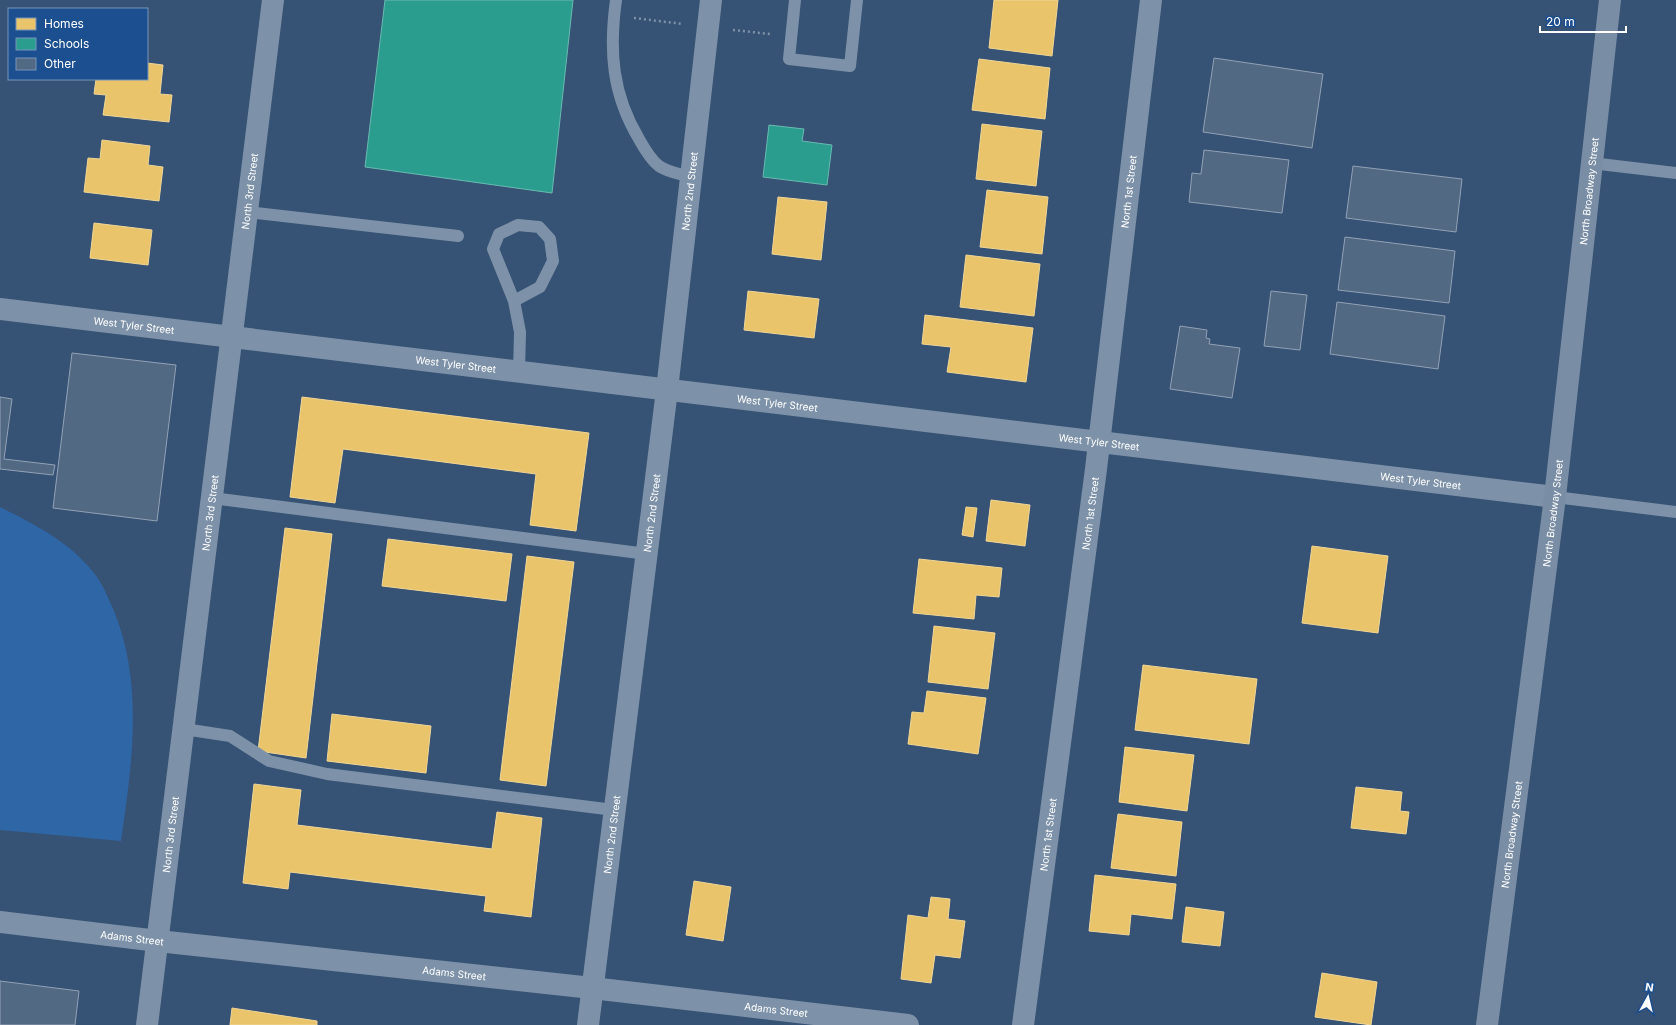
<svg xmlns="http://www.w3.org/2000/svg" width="1676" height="1025" font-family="Inter,sans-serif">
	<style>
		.pitch { fill: #2f66a5 }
		.homes { fill: #e9c46a; stroke: #f0d697 }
		.schools { fill: #2a9d8f; stroke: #6abab1 }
		.building { fill: #526984; stroke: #92a2b6 }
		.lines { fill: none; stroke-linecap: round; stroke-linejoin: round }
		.path { stroke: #7d92a8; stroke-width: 2.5; stroke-dasharray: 2 3; stroke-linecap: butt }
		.lane { stroke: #7d92a8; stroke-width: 12 }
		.street { stroke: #7d92a8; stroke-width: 22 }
		.secondary { stroke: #798da4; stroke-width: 22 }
		.labels { text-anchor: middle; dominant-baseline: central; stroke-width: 4; stroke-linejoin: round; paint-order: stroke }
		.street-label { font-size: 10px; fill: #fff; stroke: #1b4f8f }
	</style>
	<rect width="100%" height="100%" fill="#365274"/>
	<path class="pitch" d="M0,507C34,524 70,542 94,573C103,584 108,598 114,611C144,685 132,764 121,841L0,830Z"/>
	<path class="homes" d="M994,0H1058L1052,56L989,48Z
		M979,59L1050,68L1045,119L972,110Z
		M147,63L163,65L160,94L172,95L169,122L103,115L106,95L94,94L96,79H147Z
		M982,124L1042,131L1036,186L976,179Z
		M102,140L150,146L148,165L163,167L159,201L84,192L88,158L100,159Z
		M987,190L1048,197L1042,254L980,247Z
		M778,197L827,202L821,260L772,254Z
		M94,223L152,230L148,265L90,258Z
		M966,255L1040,264L1034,316L960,307Z
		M748,291L819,299L814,338L744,330Z
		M925,315L1033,328L1026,382L947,372L951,347L922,344Z
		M302,397L589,433L576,531L530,525L536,474L343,449L335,503L290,497Z
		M991,500L1030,505L1025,546L986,541Z
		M966,507L977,508L973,537L962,535Z
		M285,528L332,534L306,758L258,751Z
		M388,539L512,554L506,601L382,586Z
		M1312,546L1388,556L1378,633L1302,623Z
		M527,556L574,562L546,786L500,780Z
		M919,559L1002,568L999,597L976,595L974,619L913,613Z
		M934,626L995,633L988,689L928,682Z
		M1143,665L1257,679L1249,744L1135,730Z
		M927,691L986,698L978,754L908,744L912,712L924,713Z
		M332,714L431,726L426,773L327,761Z
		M1125,747L1194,755L1187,811L1119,802Z
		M254,784L301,790L297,825L492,849L497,812L542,818L531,917L484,911L486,896L290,872L288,889L243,883Z
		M1356,787L1402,792L1400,811L1409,812L1406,834L1351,828Z
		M1118,814L1182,822L1176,876L1111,868Z
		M1095,875L1176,884L1172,919L1131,914L1129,935L1089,931Z
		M694,881L731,887L723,941L686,935Z
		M931,897L950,899L948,919L965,921L960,958L935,955L931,983L901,979L908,915L928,918Z
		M1186,907L1224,912L1220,946L1182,942Z
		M1322,973L1377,982L1371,1025L1315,1017Z
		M232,1008L317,1021V1025H230Z"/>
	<path class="schools" d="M385,0H573L552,193L365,167Z
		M769,125L804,129L802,141L832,145L827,185L763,177Z"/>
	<path class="building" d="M1214,58L1323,74L1312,148L1203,132Z
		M1204,150L1289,160L1282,213L1189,202L1192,173L1201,174Z
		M1353,166L1462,179L1456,232L1346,218Z
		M1345,237L1455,251L1449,303L1338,290Z
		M1271,291L1307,295L1300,350L1264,346Z
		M1337,302L1445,316L1438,369L1330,354Z
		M1180,326L1207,330L1206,338L1210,339L1209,344L1240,348L1232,398L1170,389Z
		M72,353L176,365L157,521L53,508Z
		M0,397L12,399L4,459L55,465L53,475L0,469Z
		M0,981L79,991L75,1025H0Z"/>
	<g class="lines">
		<path class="path" d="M634,18L683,24
			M733,30L770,34"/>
		<path class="lane" d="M616,0C609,51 612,94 639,139C644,148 650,159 659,166C667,172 681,174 691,177
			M795,0L789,59L850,66L857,0
			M1591,163L1676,173
			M247,212L458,236
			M514,301L540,287L553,261L550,239L539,227L518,225L499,234L493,249L514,301L520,332L519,372
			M1555,497L1676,512
			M212,498L647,554
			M184,729L230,736L269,761L327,774L614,810"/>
		<g class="street">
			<path id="s1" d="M0,309L1555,497"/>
			<path id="s2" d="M0,922L158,941L592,988L908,1025"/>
			<path id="s3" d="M147,1025L273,0"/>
			<path id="s4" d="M588,1025L667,390L711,0"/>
			<path id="s5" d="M1023,1025L1096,469L1151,0"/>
		</g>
		<path class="secondary" id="s6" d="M1487,1025L1555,497L1610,0"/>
	</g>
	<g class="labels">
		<g class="street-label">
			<text stroke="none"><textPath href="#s3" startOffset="840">North 3rd Street</textPath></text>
			<text stroke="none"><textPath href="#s4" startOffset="840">North 2nd Street</textPath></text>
			<text stroke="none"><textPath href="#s5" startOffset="840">North 1st Street</textPath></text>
			<text stroke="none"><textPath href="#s6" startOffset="840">North Broadway Street</textPath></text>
			<text stroke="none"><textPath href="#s1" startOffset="135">West Tyler Street</textPath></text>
			<text stroke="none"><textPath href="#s1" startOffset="459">West Tyler Street</textPath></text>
			<text stroke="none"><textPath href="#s1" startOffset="783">West Tyler Street</textPath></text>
			<text stroke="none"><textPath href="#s1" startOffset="1107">West Tyler Street</textPath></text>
			<text stroke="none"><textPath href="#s1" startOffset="1431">West Tyler Street</textPath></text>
			<text stroke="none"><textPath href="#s3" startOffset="516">North 3rd Street</textPath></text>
			<text stroke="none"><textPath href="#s4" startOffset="516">North 2nd Street</textPath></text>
			<text stroke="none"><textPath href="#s5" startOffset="516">North 1st Street</textPath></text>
			<text stroke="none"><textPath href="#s6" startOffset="516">North Broadway Street</textPath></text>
			<text stroke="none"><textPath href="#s3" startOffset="192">North 3rd Street</textPath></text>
			<text stroke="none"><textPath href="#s4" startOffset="192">North 2nd Street</textPath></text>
			<text stroke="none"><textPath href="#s5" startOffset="192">North 1st Street</textPath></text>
			<text stroke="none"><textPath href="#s6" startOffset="192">North Broadway Street</textPath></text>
			<text stroke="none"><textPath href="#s2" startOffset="133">Adams Street</textPath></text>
			<text stroke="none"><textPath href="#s2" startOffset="457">Adams Street</textPath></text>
			<text stroke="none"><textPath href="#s2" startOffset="781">Adams Street</textPath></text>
		</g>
	</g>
	<rect x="8" y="8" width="140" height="72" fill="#1b4f8f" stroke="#7695bc"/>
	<rect x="16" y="18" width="20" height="12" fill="#e9c46a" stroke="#7695bc"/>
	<text x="44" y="28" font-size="12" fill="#ffffff">Homes</text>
	<rect x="16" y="38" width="20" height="12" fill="#2a9d8f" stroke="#7695bc"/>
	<text x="44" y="48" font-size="12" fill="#ffffff">Schools</text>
	<rect x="16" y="58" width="20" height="12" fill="#526984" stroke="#7695bc"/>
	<text x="44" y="68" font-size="12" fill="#ffffff">Other</text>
	<g transform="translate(1648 997) rotate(8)" stroke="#1b4f8f" stroke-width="3" paint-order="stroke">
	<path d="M0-3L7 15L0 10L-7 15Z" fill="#ffffff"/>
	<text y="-6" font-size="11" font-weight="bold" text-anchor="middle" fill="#ffffff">N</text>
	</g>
	<path d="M1540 26v6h86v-6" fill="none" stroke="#ffffff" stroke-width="2"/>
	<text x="1546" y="26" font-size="12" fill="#ffffff" stroke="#1b4f8f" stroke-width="3" paint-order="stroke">20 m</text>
</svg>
